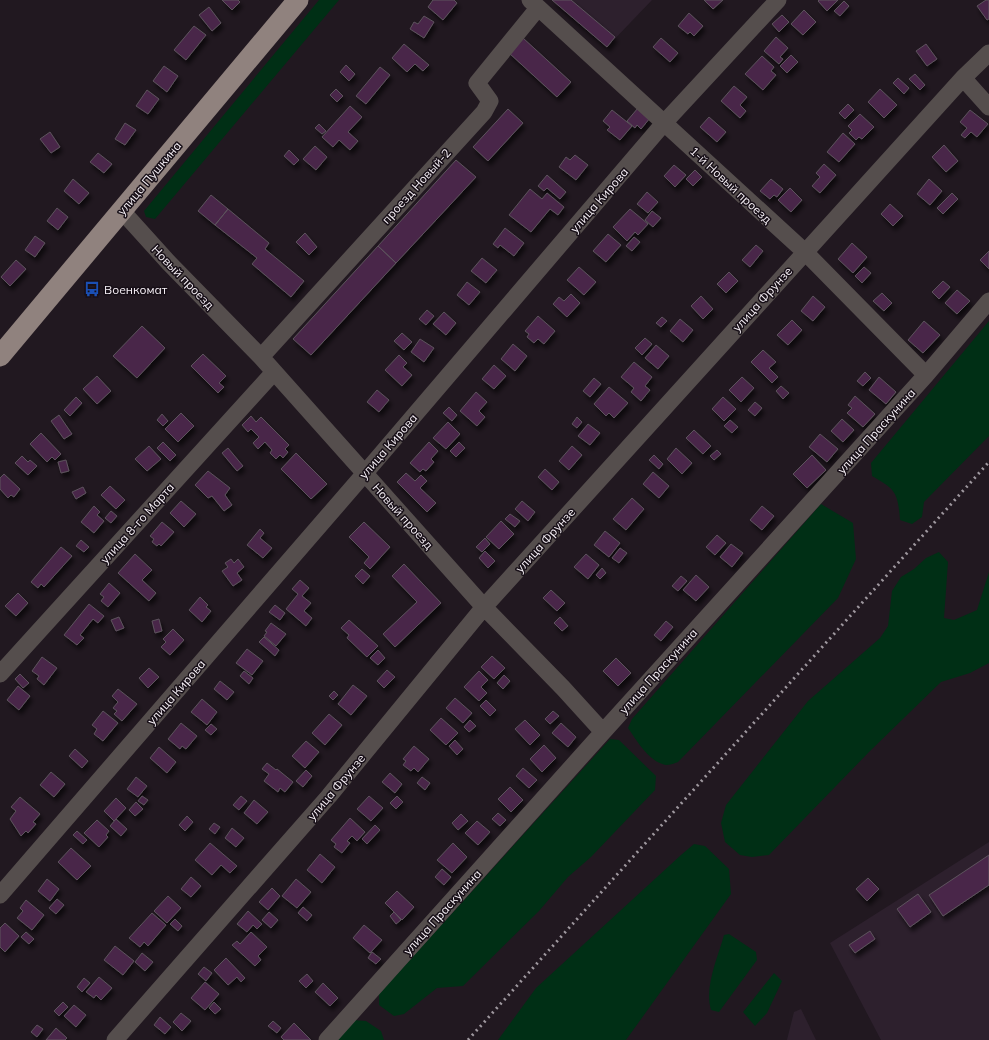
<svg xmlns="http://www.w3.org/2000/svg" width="989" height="1040" font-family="Mulish,sans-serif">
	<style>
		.built { fill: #2d202d }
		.green { fill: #002f15 }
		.building { fill: #482748; stroke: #5d535d; filter: url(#shadow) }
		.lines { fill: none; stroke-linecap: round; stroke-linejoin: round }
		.minor { stroke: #554e4d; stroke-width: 17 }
		.major { stroke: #90827e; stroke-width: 21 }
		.rail { stroke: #9f989f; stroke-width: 3; stroke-dasharray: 2 4; stroke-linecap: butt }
		.labels { text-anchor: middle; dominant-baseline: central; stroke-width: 3; stroke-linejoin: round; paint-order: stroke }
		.street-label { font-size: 12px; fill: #f7f1f7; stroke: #170f17 }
		.poi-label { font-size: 12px; fill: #f7f1f7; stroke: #170f17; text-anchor: start }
	</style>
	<defs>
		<filter id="shadow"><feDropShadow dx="2.5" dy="4.5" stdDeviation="2" flood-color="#0009"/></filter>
	</defs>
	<rect width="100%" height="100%" fill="#211820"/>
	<path class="built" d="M552,0H652L607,47Z
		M989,842V1040H881L830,943Z
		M801,1009L816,1040H787L794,1012Z"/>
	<path class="green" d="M319,0H339L155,219L146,217L144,211Z
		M989,321V436L924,502L922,517L912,524L900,520C898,492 895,489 872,476L871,463Z
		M821,504L853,523L856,559L838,598L678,762C675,763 670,765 666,765C649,762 637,741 628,728L632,719Z
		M939,552L948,562L944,618L954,620L977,610L989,572V663L970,673L941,682L869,752L769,855L752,857L740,855L725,842L721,823L726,805L808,701L880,638L888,626L892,591L901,577L914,569L926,558Z
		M610,739L619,740L656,776L655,790L591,857L568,877L539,911L463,986L437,988L404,1014L394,1016L379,1005V994Z
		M694,844L705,846L729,869L731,894L626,1040H498L536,988L681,855Z
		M729,934L756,952L757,960L719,1012L711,1010C704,987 718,957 724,935Z
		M774,973L782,981L767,1013L755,1026L743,1012Z
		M353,1020L366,1021L381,1031L384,1040H335Z"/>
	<path class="building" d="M222,0H238L240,2L232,10Z
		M433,0H454L457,3L443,20L428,7Z
		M552,0H571L615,37L607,47Z
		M704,0H723L713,9Z
		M819,0H838L827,11L818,1Z
		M986,0H989V19L987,20L977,6Z
		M844,1L849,6L840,16L834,11Z
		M209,7L221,23L212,31L199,15Z
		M804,10L816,22L803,35L791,24Z
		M689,13L703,26L694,36L690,32L688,34L678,26Z
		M782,15L789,22L779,32L772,24Z
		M424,16L434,22L424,38L410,29L414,22L418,24Z
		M194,26L206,35L186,60L174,50Z
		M776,37L788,48L780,57L783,59L779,64L764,51Z
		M523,38L571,82L557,97L509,53Z
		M661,38L678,53L670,62L653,47Z
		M404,44L429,65L423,71L415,64L407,72L392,58Z
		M926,44L937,59L927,66L916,51Z
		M791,55L798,62L787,73L780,66Z
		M762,56L774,67L771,71L776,75L763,90L745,74Z
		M346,65L355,74L349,81L340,72Z
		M164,66L178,76L167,92L153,81Z
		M380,67L390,75L366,104L356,96Z
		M915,74L925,85L920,90L909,79Z
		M898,78L909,88L904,94L893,83Z
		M734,86L747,97L740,105L746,111L740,118L721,101Z
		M336,89L343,96L337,102L330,95Z
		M880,89L897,105L884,118L868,102Z
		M147,90L159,99L148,114L136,106Z
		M848,104L854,110L845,119L839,113Z
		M350,106L362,117L348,132L358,141L350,150L339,140L333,147L322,137Z
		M638,108L650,118L641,129L637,125L635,128L627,121Z
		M508,109L523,123L488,161L473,147Z
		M612,110L632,126L620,140L607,130L610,127L603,121Z
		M970,110L988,124L977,137L971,132L965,138L961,135L967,128L960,122Z
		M860,114L874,127L862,139L859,137L856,140L849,133L852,130L848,126Z
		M709,117L726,132L717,142L700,127Z
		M125,123L136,130L125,145L115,139Z
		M319,124L326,131L322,134L315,128Z
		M50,132L60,147L51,153L40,139Z
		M843,133L855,144L839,162L827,152Z
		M944,145L958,161L946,172L932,157Z
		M315,146L327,157L316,170L303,159Z
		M289,150L299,160L294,165L284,156Z
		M98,153L112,164L104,173L90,162Z
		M575,155L588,165L576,180L559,167L566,157L570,160Z
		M456,160L476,177L396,263L378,246Z
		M824,164L836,175L820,193L812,186L820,177L816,173Z
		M674,165L686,175L675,187L664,176Z
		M695,170L702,177L693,186L686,179Z
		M547,175L566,192L560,199L547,188L544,191L538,186Z
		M73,179L89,193L79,204L64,191Z
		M771,179L783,189L777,197L774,195L770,199L760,191Z
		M929,179L942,191L930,205L917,194Z
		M790,188L802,200L791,212L778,200Z
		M530,189L542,199L547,193L564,207L558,215L550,209L531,232L509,215Z
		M647,192L658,202L648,213L637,204Z
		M952,193L958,199L943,214L937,208Z
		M211,195L228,209L215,225L198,211Z
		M890,204L903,216L893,226L881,214Z
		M57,208L68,217L58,230L47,221Z
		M228,209L269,243L265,249L304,281L291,297L252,264L257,258L215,225Z
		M630,209L648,224L638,235L635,232L627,241L613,227Z
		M652,211L661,218L653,227L645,220Z
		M505,228L524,243L514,256L500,245L498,248L493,244Z
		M305,233L317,247L309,255L296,242Z
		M608,234L621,245L606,262L593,251Z
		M35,236L45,243L35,257L25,250Z
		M634,237L640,242L632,251L626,246Z
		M852,243L867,257L853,273L838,259Z
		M756,245L763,251L750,267L742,260Z
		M378,246L396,263L311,355L293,339Z
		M989,251V269L980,260Z
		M482,258L497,270L486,283L471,271Z
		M16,260L26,269L10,286L1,277Z
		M579,267L596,282L584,295L567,280Z
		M864,267L871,273L862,283L855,276Z
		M729,272L738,281L726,293L717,284Z
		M943,281L950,287L939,299L932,292Z
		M467,282L480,292L469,305L457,295Z
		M957,290L970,301L957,314L945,303Z
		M882,293L892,303L884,311L873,301Z
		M571,294L580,303L567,317L553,304L559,297L564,301Z
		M701,296L713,309L703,319L691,306Z
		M813,296L825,307L813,321L801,311Z
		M427,310L434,316L426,325L419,319Z
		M444,312L456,323L446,335L433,324Z
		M538,316L555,331L544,344L538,339L534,343L527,337L529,334L525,331Z
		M662,317L667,321L661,327L656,323Z
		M680,319L693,330L683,342L670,331Z
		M792,320L802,330L788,345L777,335Z
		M924,321L940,335L923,353L908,340Z
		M142,326L165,348L137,378L113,356Z
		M402,333L412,342L404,350L394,341Z
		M645,338L652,344L642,355L635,348Z
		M420,339L434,348L424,362L411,352Z
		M513,344L527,356L515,371L501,359Z
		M656,345L669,356L658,369L645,358Z
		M763,350L776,362L769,368L778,377L772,383L751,362Z
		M203,354L226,376L219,383L224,387L218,393L191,366Z
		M399,355L407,363L403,367L412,375L402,386L385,370Z
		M634,362L652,377L645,386L650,390L641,401L631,392L634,388L621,377Z
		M494,365L506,376L494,389L482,379Z
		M865,372L871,378L863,386L857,381Z
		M97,376L111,391L97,404L83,389Z
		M742,377L754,388L741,402L729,390Z
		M879,377L896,392L886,404L869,390Z
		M594,378L601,384L590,397L583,391Z
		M781,386L789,393L783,399L776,391Z
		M609,387L628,403L614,418L609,413L606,416L594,404Z
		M377,390L389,400L379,412L367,402Z
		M476,392L487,402L479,411L485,417L477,426L460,411Z
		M855,396L875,414L863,427L847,413L852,408L848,405Z
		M76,397L82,403L70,416L64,410Z
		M723,397L736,409L724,421L712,409Z
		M755,402L762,408L755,416L748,410Z
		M449,407L457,415L452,421L443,413Z
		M181,413L194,426L178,442L165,429Z
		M162,414L168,421L163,426L157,420Z
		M59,415L72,434L64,439L51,421Z
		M251,416L256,422L261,417L289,445L285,449L288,452L283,458L280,455L276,459L270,453L272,450L265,442L258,449L253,443L259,437L251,429L248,432L242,425Z
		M577,417L582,422L577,428L572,424Z
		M842,419L854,430L843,442L831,431Z
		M730,420L738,427L732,433L724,426Z
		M448,422L460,434L446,449L433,438Z
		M588,424L600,433L590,445L578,436Z
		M694,430L711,446L703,454L686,438Z
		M41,433L61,454L55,460L52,457L47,462L30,444Z
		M820,434L838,449L827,462L809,447Z
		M163,442L176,455L170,461L157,448Z
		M429,442L438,451L431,459L434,462L426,471L423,469L420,472L410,463Z
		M459,442L465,448L456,457L450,451Z
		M149,446L161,459L147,471L135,459Z
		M572,446L582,455L569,470L559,461Z
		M228,448L243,466L237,471L222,453Z
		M676,448L692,463L682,474L667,459Z
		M717,450L721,454L714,460L710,456Z
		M296,453L327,484L311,499L281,469Z
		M654,455L663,464L659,469L649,460Z
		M812,455L826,470L807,488L793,474Z
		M22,456L28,462L30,460L37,466L28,475L15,463Z
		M66,460L69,471L61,473L58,462Z
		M545,469L559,482L552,490L538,477Z
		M208,471L230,488L225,495L232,505L224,511L212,496L208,498L195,485Z
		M653,472L669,486L659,498L643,484Z
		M406,473L415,481L421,475L427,481L420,488L436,503L427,512L397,482Z
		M4,474L20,489L14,497L11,495L8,498L0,489V478Z
		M110,486L125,500L116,509L101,495Z
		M83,487L86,493L76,499L72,492Z
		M632,498L644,509L626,530L613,519Z
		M181,501L196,514L184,527L170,513Z
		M522,501L535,512L528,521L515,509Z
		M94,506L100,512L97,515L104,521L94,533L81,522Z
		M762,506L774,516L762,530L750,520Z
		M111,511L117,516L111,523L105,518Z
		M510,514L520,521L515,527L505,519Z
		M501,521L514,534L499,549L486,537Z
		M162,522L174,532L161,546L159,544L157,546L152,542L154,539L150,536Z
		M364,522L390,547L370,569L364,563L369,557L349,537Z
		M260,529L264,533L260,538L272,548L263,558L247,545Z
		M605,531L620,543L609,557L594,545Z
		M717,535L726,543L715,555L706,547Z
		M485,538L490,544L482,552L476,547Z
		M81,540L89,547L84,552L76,546Z
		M731,544L743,553L732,567L720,557Z
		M61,547L72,556L44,587L41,584L38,588L31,582Z
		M620,548L627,553L619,563L612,558Z
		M485,551L495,561L488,568L479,558Z
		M135,554L152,570L142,580L156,593L149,601L118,573Z
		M586,554L599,565L588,579L574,567Z
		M231,559L234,563L238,559L244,567L237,573L242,580L233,586L222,571L228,567L225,563Z
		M404,564L441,603L395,647L383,634L417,602L392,576Z
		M602,568L606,573L600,579L596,575Z
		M362,569L370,576L363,584L355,576Z
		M696,575L709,587L696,601L683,590Z
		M681,576L687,581L678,591L672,586Z
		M300,580L309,588L302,596L311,603L304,611L312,618L306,626L286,609L298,594L292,589Z
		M109,583L120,593L108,607L101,601L104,597L100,594Z
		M551,590L565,603L557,611L543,598Z
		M18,593L28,603L16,616L5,606Z
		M200,597L208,605L206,607L211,611L202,622L189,610Z
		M89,604L104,616L98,623L93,619L80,635L84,638L77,645L64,635Z
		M275,605L285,613L280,620L269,612Z
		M119,617L124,628L116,631L111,620Z
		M560,617L568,626L562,631L554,623Z
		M159,619L162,631L155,633L152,621Z
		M349,620L378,646L367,657L347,638L349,635L341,628Z
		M666,621L673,627L661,641L654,635Z
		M271,623L286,634L276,646L264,636L267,632L265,631Z
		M173,629L184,640L170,655L161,647L166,642L163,639Z
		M264,637L279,650L275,656L259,642Z
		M247,649L263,661L252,675L236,663Z
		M378,650L385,658L378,665L370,658Z
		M492,656L505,668L494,679L481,667Z
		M42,657L57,668L44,685L37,679L39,676L32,671Z
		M616,658L631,673L618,686L603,671Z
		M149,668L159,677L148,688L139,678Z
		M387,670L395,677L384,688L377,681Z
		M244,671L253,678L249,684L240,676Z
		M479,671L488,680L481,687L487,693L479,701L464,687Z
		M20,674L29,683L23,688L15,679Z
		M504,675L510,681L503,689L497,683Z
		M220,681L234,692L227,700L214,689Z
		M353,685L367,696L351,715L338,704Z
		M18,686L30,696L19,710L7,700Z
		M118,689L137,704L122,721L114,714L117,711L113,708L118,702L112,696Z
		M334,691L338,695L333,700L329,696Z
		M455,698L472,713L463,723L446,708Z
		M202,699L217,712L207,725L191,712Z
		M486,700L496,710L490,716L480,706Z
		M103,711L118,723L103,741L94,734L97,729L92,725Z
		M553,711L559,716L550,724L545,719Z
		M329,714L342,725L325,745L312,733Z
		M441,718L458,733L446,745L430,730Z
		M470,720L476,726L469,732L464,727Z
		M525,720L540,735L530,745L515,729Z
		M181,723L197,736L186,749L182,746L180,749L168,739Z
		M561,723L576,737L568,747L552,733Z
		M211,724L217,729L211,735L205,730Z
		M455,740L463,749L457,755L449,746Z
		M306,741L319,752L305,768L292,756Z
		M544,745L556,758L542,772L530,759Z
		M414,746L429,759L418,772L414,768L411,771L403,765L406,761L403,759Z
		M159,747L176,762L167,773L150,758Z
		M75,749L88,761L82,768L69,756Z
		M267,763L276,770L277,769L293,782L285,792L280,788L278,792L264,781L269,774L262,769Z
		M523,768L537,780L529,788L516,776Z
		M306,770L312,776L303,787L296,781Z
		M51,772L65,784L54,797L40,785Z
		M390,773L402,784L395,793L382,782Z
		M136,777L147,786L138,797L127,789Z
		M422,777L430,783L425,790L417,783Z
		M510,787L523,800L511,812L498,799Z
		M142,796L148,800L144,805L138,801Z
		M241,796L247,801L239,810L233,805Z
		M369,796L383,808L371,821L357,809Z
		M397,796L403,802L396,809L390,803Z
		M20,797L40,814L33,822L36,824L28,833L26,831L21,836L10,819L16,811L11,807Z
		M116,798L126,808L114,821L104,811Z
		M254,800L268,812L257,824L244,813Z
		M136,802L143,809L135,816L129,810Z
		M498,813L506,820L500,826L492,819Z
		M461,814L468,821L458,830L452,823Z
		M187,816L193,822L185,831L179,825Z
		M350,818L365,832L357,841L352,836L347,841L350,843L342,853L334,847L336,844L331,840Z
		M116,819L127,829L121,836L110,826Z
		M97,820L109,831L106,835L108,837L99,847L84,833Z
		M477,821L490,832L478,845L465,833Z
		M214,823L220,827L215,834L209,829Z
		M375,825L380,830L367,844L362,839Z
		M232,828L244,838L236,847L225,838Z
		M77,831L87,840L83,844L73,835Z
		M210,843L237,866L230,873L221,865L212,875L195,860Z
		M453,843L467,857L452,873L437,860Z
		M71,848L91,866L77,880L58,862Z
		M320,854L335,867L322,883L307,870Z
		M989,855V885L943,916L929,895Z
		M442,869L451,877L444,885L435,877Z
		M191,877L201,886L191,897L181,889Z
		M868,878L879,889L867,901L856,889Z
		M47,879L59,889L50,901L38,891Z
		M296,879L311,892L297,908L282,896Z
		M272,888L280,896L268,910L259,902Z
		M397,891L414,907L402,920L385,903Z
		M918,894L931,912L910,927L897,909Z
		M168,896L181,908L167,923L154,911Z
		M57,899L64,905L56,914L49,908Z
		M26,900L44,915L32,930L17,918L23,911L20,908Z
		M303,907L312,915L307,921L298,913Z
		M248,911L262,924L257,929L253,925L247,932L237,924Z
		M269,912L278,920L271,928L262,920Z
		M394,912L401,920L396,924L390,916Z
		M152,913L166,925L148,946L144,942L140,947L129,938Z
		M175,919L182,926L178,931L170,924Z
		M5,923L19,936L5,952L0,947V928Z
		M364,925L382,940L370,953L353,938Z
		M870,931L875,939L855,953L849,945Z
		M26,932L34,939L29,944L21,937Z
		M251,932L267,947L258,956L261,960L255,966L232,945L237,941L240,944Z
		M115,946L134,961L123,975L104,960Z
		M372,952L381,959L376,964L368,958Z
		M142,953L153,962L145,971L135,962Z
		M226,958L245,978L241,982L237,977L228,985L214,970Z
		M204,967L212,973L206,981L198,974Z
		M307,974L313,981L306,988L299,981Z
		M99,977L112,988L101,1000L96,995L94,998L86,992Z
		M84,978L90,983L82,992L77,987Z
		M205,982L219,994L205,1010L191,998Z
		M323,983L338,998L330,1006L315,992Z
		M63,1002L68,1007L59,1016L54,1011Z
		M214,1002L221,1009L215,1014L209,1008Z
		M74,1005L86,1015L76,1027L64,1016Z
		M181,1013L191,1021L182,1031L173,1022Z
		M160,1017L171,1027L165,1034L154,1025Z
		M273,1021L281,1028L277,1033L268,1026Z
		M294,1023L311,1040H284L281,1037Z
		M37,1025L43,1029L37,1037L31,1032Z
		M56,1028L67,1038L65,1040H46Z"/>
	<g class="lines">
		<path class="minor" d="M530,0L805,252L926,375
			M963,78L989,107
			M122,211L169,263L261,357L484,607L563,688L603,732
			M261,357L484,112L490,101L477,83L538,8
			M0,674L274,372
			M0,895L365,473L664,123L778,0
			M115,1040L329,796L484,607L963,78L989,53
			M327,1040L603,732L926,375L989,301"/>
		<path class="major" d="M0,356L298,0"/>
		<path class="rail" d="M468,1040L989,462"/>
	</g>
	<defs>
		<symbol id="bus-bare" viewBox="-9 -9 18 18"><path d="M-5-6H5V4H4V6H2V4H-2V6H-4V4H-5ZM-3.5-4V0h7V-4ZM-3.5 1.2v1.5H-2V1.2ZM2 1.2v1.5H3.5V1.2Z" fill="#1a4fb4" stroke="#170f17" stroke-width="2.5" paint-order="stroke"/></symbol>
	</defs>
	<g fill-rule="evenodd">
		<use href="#bus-bare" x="81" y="278" width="22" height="22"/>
	</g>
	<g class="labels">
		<g class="street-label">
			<text transform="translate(149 178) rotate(-50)">улица Пушкина</text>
			<text transform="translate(731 185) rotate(43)">1-й Новый проезд</text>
			<text transform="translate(416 186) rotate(-48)">проезд Новый-2</text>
			<text transform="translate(599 200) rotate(-49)">улица Кирова</text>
			<text transform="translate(183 277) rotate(46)">Новый проезд</text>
			<text transform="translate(762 299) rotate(-48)">улица Фрунзе</text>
			<text transform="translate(876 431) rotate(-48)">улица Праскунина</text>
			<text transform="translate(388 446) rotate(-49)">улица Кирова</text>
			<text transform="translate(403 516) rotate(48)">Новый проезд</text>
			<text transform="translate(137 523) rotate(-48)">улица 8-го Марта</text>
			<text transform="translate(545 540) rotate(-48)">улица Фрунзе</text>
			<text transform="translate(658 671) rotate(-48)">улица Праскунина</text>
			<text transform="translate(176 692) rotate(-49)">улица Кирова</text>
			<text transform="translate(336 787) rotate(-50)">улица Фрунзе</text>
			<text transform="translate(442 912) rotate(-48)">улица Праскунина</text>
		</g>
		<g class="poi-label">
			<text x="104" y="289">Военкомат</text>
		</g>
	</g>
</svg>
